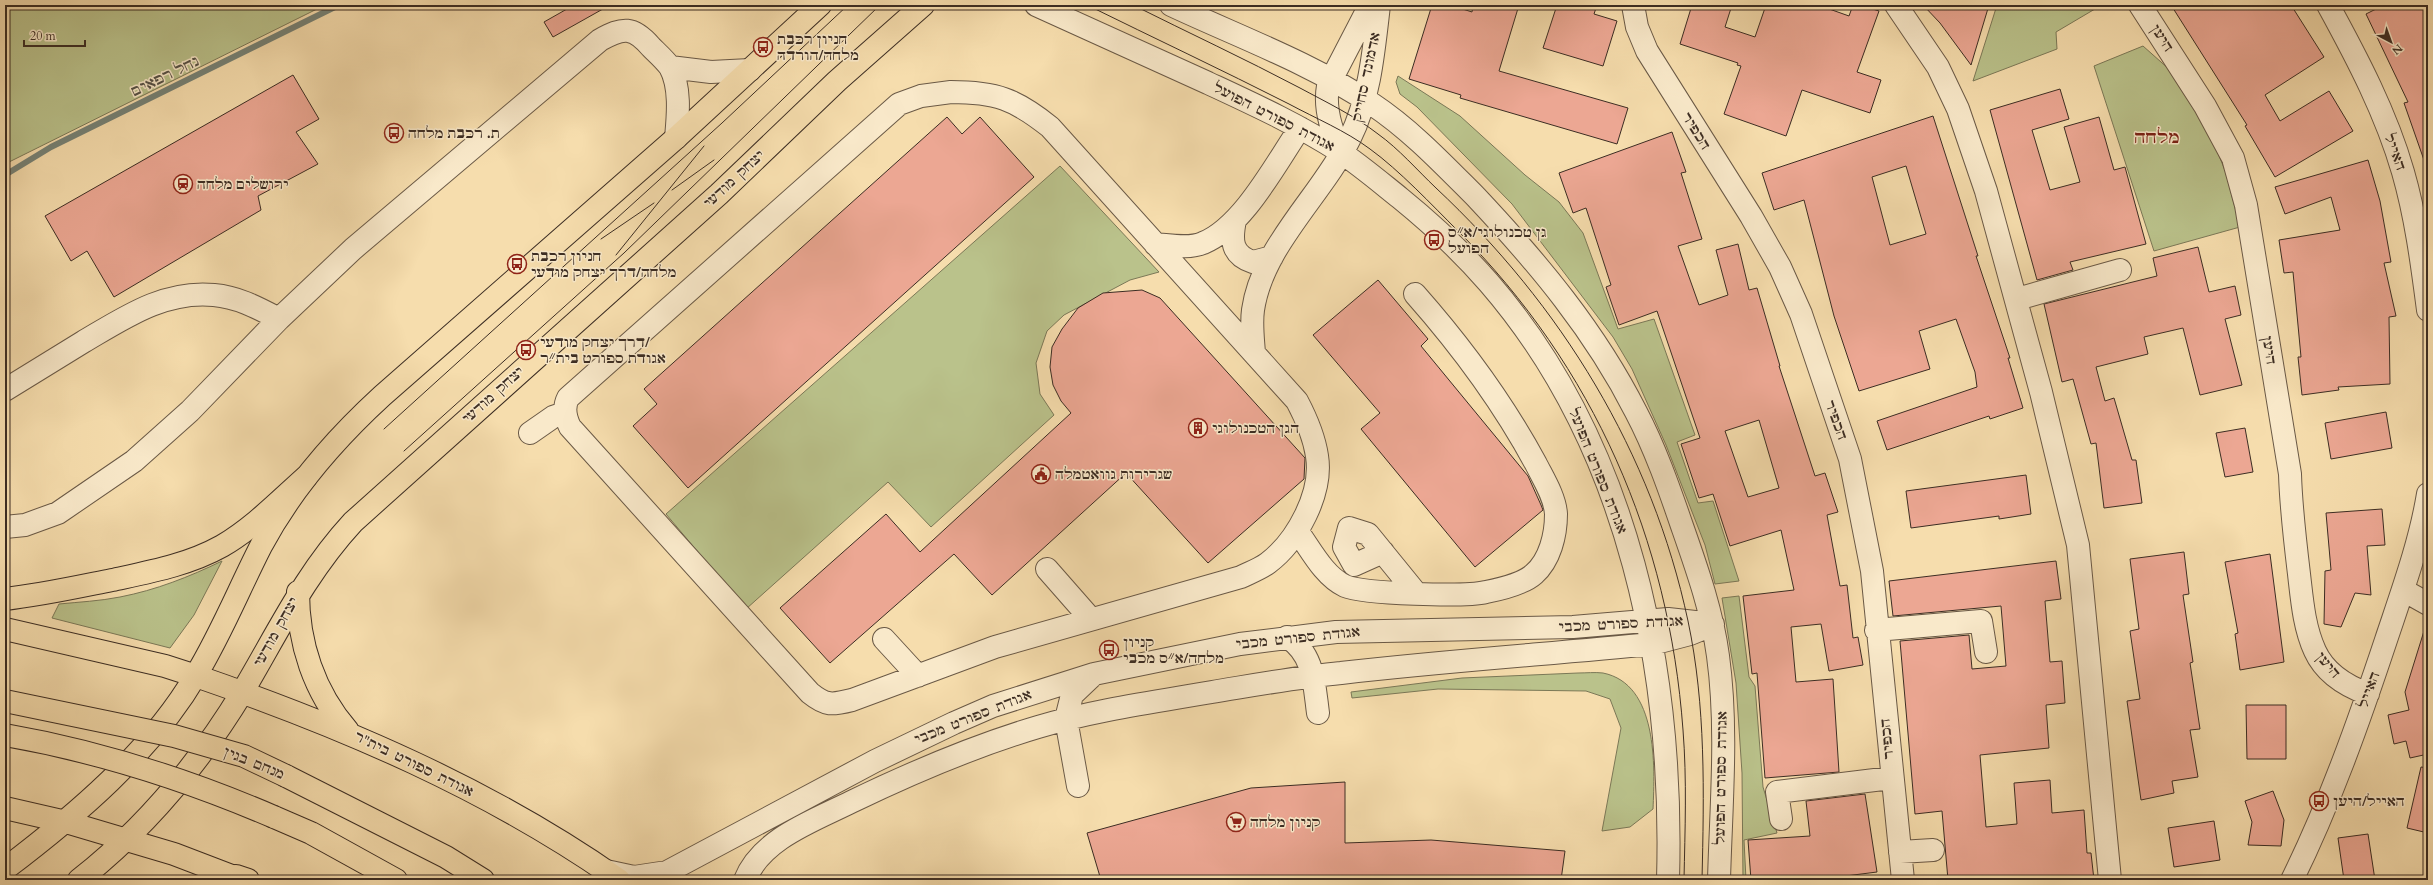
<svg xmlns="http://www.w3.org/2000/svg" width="2433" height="885" font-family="Cardo,'Frank Ruhl Libre',serif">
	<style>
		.green { fill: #bac28b; stroke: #7b7857 }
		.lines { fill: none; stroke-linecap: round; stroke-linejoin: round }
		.stream { stroke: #768276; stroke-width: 6 }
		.building { fill: #eca793; stroke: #3c2d23; fill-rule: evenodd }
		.minor-casing { stroke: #6a5946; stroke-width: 24 }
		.major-casing { stroke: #3c2d23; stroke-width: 24 }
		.highway-casing { stroke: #3c2d23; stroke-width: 24 }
		.minor { stroke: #f9e9ca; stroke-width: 22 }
		.major { stroke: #f6ddad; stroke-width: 22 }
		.highway { stroke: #f6ddad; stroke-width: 22 }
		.tram { stroke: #3c2d23; stroke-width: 1 }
		.highway-bridge-casing { stroke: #3c2d23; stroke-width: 24; stroke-linecap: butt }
		.highway-bridge { stroke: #f6ddad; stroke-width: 22 }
		.labels { text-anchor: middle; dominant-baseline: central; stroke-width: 3; stroke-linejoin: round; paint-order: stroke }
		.street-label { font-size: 14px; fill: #3c2d23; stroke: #f9e9ca }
		.poi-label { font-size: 14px; font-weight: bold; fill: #3c2d23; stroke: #f9e9ca; text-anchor: start }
		.water-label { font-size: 15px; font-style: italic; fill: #545046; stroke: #f9e9ca }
		.district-label { font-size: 18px; font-weight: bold; fill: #7a1f14; stroke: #f9e9ca }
	</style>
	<rect width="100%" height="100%" fill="#f6ddad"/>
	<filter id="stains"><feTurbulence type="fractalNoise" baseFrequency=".005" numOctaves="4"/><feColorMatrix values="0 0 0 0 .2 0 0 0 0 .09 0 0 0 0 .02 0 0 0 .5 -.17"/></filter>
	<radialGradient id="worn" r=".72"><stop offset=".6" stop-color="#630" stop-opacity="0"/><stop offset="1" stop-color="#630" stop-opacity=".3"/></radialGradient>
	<path class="green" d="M5,5H325L5,164Z
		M1997,5H2099L2100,6L2056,32L2057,49L1973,81Z
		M2143,46L2170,70L2206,123L2226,173L2240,227L2154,251L2094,66Z
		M1398,76L1460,116L1525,175L1559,202L1583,233L1618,329L1654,319L1695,435L1677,442L1698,503L1713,501L1739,581L1715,584L1705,545L1666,445L1632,369L1613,337L1512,204L1417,107L1400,94L1396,82Z
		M1060,166L1159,272L1130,280L1064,315L1047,331L1036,363L1040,394L1054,415L931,527L888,482L746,609L666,514Z
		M222,561L194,615L170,648L52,618L59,604C79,602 100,601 120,597C156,590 189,577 222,561Z
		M1739,596L1749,677L1755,686L1763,787L1777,833L1744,840L1746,880H1743L1742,773L1736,683L1722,598Z
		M1578,673C1586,673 1595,672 1603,673C1658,684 1655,766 1653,809L1630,827L1602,831L1621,728L1610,699L1586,691L1438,689L1352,698L1351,692L1462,678Z"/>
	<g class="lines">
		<path class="stream" d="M5,175L51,147L339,5"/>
	</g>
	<path class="building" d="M574,5H610L553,37L544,22Z
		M1432,5H1450L1472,12L1473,5H1519L1499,71L1628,108L1617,144L1460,98L1461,95L1409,79Z
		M1557,5H1597L1594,14L1617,21L1603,66L1543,48Z
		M1692,5H1732L1725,27L1755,37L1766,5H1818L1849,16L1853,5H1860L1879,11L1857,72L1881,80L1870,113L1802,90L1786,136L1724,114L1741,66L1737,65L1738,63L1680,44Z
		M1923,5H1989L1971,65L1940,23Z
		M2171,5H2291L2324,57L2265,95L2280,121L2329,91L2353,131L2275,177L2245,126L2247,125Z
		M2384,5H2428V163H2425L2404,103L2408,102L2366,14Z
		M293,75L319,119L296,132L318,164L258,196L261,210L114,297L87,251L71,261L45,216Z
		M2060,89L2069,119L2032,130L2050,190L2080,182L2064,127L2099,117L2114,170L2125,167L2146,244L2070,262L2073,270L2037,280L1990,110Z
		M1933,116L1978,256H1976L2010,358H2008L2023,408L1990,419L1989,416L1887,450L1877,421L1977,387L1975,372L1956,319L1919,331L1930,369L1859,391L1834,316L1804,200L1774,210L1762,173ZM1906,166L1926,234L1890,245L1872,177Z
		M947,117L962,134L980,117L1034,177L688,488L633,426L657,404L644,389Z
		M1672,132L1686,172L1681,173L1702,239L1678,246L1699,305L1728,295L1716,250L1738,244L1749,290L1757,288L1780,366H1779L1815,476L1825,473L1838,512L1827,515L1840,586L1847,585L1853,638L1858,637L1863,665L1829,671L1821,624L1791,627L1796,682L1833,679L1839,772L1765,778L1757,673L1752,674L1743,596L1794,590L1781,530L1730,546L1713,494L1699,498L1681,444L1700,438L1657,311L1619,325L1606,287L1611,285L1586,208L1573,213L1559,173ZM1759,420L1779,488L1748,497L1725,431Z
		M2368,160L2380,201L2391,262L2384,263L2396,316L2389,317L2390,384L2338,387L2339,390L2302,395L2298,357H2301L2293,272L2284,273L2279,240L2340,230L2331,197L2285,214L2275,187Z
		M2198,247L2209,292L2235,286L2241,315L2225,319L2242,385L2200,395L2183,328L2144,337L2148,354L2096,367L2105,401L2114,398L2132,460H2136L2142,503L2104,508L2096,443L2091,444L2073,379L2062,382L2044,304L2157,276L2153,258Z
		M1378,280L1428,339L1421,346L1528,476L1541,505L1543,510L1475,567L1361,429L1380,413L1313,335Z
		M1142,290L1160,298L1305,458L1304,479L1208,563L1126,473L992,595L954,554L830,663L780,608L886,514L920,552L1071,413L1061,401L1053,385L1050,367L1052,347L1062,329L1078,308L1103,293Z
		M2386,412L2392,448L2331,459L2325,423Z
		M2245,428L2253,472L2225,477L2216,433Z
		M2026,475L2031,514L1999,519V516L1911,528L1906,491Z
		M2382,509L2385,545L2367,546L2371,595L2355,593L2341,627L2324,624L2325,571L2331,570L2326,513Z
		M2184,552L2189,594L2183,595L2193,662L2190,663L2200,729L2190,730L2198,777L2172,781L2174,793L2141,800L2127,701L2140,699L2130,631L2139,629L2130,559Z
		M2270,554L2284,662L2240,670L2235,634L2238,633L2225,562Z
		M2056,561L2061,599L2045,601L2050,662L2062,661L2065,703L2046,705L2049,748L1980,755L1986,827L2017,824L2014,783L2050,780L2052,813L2084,810L2087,853H2091L2094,880H1948L1942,811L1915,814L1900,641L1969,635L1972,669L2006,666L2001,606L1893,616L1889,581Z
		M2424,631H2428V754L2410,758L2406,741L2394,744L2388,715L2409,710L2405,692Z
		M2246,705H2286V759H2247Z
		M2421,767L2428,768V833L2407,828Z
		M1345,782V843L1431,840L1565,851L1561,880H1101L1087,833L1251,788Z
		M2273,791L2284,820L2281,846L2248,845L2252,822L2245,801Z
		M1865,794L1877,872L1814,880H1751L1748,840L1810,836L1806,801Z
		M2214,821L2220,860L2174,867L2168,828Z
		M2368,834L2375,880H2344L2338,838Z"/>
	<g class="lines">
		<defs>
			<path id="minor" d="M1036,5C1094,31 1151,57 1208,83C1253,104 1297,124 1339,151C1360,165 1380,182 1400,198C1432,224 1462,252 1489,283C1630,446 1674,671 1668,880
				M1171,5C1237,36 1311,63 1372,104C1411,130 1443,164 1476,197C1538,263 1595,331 1636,412C1655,448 1669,488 1682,526C1697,569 1712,611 1718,656C1728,729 1721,806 1719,880
				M1633,5L1637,27L1647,51L1751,216L1780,267L1801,314L1850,459L1872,571L1903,880
				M1896,5L1938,67L1958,109L1986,191L2041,392L2078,545L2110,880
				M2140,5L2205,106L2233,158L2246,205L2290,474C2291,508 2295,541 2299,574C2302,600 2304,627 2315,651C2325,673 2346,686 2368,694
				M2328,5C2357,58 2386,113 2403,172C2416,217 2422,264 2428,310
				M670,67L711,72L750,70
				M951,92C996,92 1015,99 1050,127L1297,401C1306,418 1314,436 1317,456C1323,493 1297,541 1268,563C1260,569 1249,573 1241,577L995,647L852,700C832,705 826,706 810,693L570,427C565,417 563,408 568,398L899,104L921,96Z
				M1342,153C1332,133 1324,108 1328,86L1370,5
				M1235,220C1231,240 1231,255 1253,262L1272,257
				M1155,244C1170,245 1189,249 1203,243C1243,227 1276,163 1300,128
				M2017,299L2120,270
				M1254,353C1253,339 1251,324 1253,310C1262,246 1322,195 1350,138C1370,98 1374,48 1379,5
				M5,390C31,374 57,358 83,342C124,318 164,290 214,295C238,297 258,308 279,319
				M530,433L553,417L565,413
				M5,527L25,525L58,513L134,461L190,411L279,319L353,249L600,40C623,27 633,26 651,47C657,53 665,60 670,67C681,87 678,116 676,138
				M1298,532C1311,550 1324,576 1345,586C1364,594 1465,597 1486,592C1501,589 1523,584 1534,574C1550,560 1556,535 1556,514C1555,497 1543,478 1536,464C1503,403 1461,346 1415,294
				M1383,552L1354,565L1344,547L1349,528L1368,534L1416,593
				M1047,569L1090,618
				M2403,590L2428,604
				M1876,630L1981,621L1986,652
				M1287,637C1314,654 1314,683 1318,713
				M884,639L918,676
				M1078,786L1066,719L1072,695L1092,676
				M1781,819L1777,792L1891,778
				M1900,852L1933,850
				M606,871L634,877L667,872L875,761L954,723L993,706L1094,674L1240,644L1336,632L1573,627L1668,619L1713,624
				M745,880C761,839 813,821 851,802C911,773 974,746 1038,727C1095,710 1154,702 1212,692C1255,685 1298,677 1341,673C1444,661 1549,654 1652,644L1690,634L1712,625
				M2292,880C2330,803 2359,721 2386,640C2402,592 2420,543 2428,494"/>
			<path id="major" d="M298,592C298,643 314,692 348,731
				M196,676C344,727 489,789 619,880
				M66,822L174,854L242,880
				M5,869C75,816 151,752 196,675C221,634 239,589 261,546C292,488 334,440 382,396L676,138L820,5
				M79,880C144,829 200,762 243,691C278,632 305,574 353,522L719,194L837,81L923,5"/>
			<path id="highway" d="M5,599C41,595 77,587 112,580C149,572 188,565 222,546C253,528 279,501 306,477
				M5,629L165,666L196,676
				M286,776L446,857L483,880
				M5,808L66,822
				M274,817L311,833L396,880
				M236,876L248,880"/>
		</defs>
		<use href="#minor" class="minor-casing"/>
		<use href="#major" class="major-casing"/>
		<use href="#highway" class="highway-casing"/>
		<use href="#minor" class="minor"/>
		<use href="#major" class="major"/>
		<use href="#highway" class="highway"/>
		<path class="tram" d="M1087,5C1154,38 1222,70 1289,104C1315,118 1346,131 1370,149C1399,170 1432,205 1458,231C1594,367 1669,539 1683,730C1687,780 1685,830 1684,880
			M1133,5C1189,33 1245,59 1300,88C1326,102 1355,116 1378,134C1399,149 1417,170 1436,188C1561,305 1652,452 1688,621C1706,706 1704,793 1702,880
			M672,190L714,160
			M601,239L654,203
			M616,255L704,146
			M384,429L722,123L848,5
			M404,451L624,253L880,5"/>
		<defs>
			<path id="highway-bridge" d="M5,701L174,736L244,756L286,776
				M5,735C97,751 188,780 274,817"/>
		</defs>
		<use href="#highway-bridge" class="highway-bridge-casing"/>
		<use href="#highway-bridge" class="highway-bridge"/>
	</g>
	<defs>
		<symbol id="bus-ring" viewBox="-11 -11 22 22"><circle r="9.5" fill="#f9e9ca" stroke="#8f2418" stroke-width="1.5"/><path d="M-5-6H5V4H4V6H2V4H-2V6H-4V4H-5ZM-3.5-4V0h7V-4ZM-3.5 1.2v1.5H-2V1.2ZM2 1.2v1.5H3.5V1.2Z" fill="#8f2418"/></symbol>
		<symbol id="station-ring" viewBox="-11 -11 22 22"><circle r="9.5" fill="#f9e9ca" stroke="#8f2418" stroke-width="1.5"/><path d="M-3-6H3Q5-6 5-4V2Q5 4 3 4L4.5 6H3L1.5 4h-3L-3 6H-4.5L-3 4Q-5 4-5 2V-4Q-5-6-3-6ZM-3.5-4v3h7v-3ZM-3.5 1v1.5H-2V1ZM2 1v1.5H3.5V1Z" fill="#8f2418"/></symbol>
		<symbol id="building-ring" viewBox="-11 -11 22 22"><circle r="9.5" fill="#f9e9ca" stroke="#8f2418" stroke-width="1.5"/><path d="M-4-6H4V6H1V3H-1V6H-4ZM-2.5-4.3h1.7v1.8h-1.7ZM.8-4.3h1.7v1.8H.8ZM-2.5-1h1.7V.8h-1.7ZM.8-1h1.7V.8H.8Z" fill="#8f2418"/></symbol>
		<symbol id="civic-ring" viewBox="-11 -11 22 22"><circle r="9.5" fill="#f9e9ca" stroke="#8f2418" stroke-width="1.5"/><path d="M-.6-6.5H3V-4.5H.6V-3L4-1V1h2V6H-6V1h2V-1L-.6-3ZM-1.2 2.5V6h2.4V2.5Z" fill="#8f2418"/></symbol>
		<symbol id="supermarket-ring" viewBox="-11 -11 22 22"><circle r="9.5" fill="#f9e9ca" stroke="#8f2418" stroke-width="1.5"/><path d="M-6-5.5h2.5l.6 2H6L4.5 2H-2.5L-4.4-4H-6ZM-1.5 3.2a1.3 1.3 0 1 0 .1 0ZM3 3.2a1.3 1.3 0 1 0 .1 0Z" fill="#8f2418"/></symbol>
	</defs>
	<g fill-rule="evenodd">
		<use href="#bus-ring" x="752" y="36" width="22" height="22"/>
		<use href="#bus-ring" x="383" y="122" width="22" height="22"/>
		<use href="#station-ring" x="172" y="173" width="22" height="22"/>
		<use href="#bus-ring" x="1423" y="229" width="22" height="22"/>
		<use href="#bus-ring" x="506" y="253" width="22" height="22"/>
		<use href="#bus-ring" x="515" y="339" width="22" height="22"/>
		<use href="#building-ring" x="1187" y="417" width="22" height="22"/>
		<use href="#civic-ring" x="1030" y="463" width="22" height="22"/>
		<use href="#bus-ring" x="1098" y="639" width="22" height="22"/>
		<use href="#bus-ring" x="2308" y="790" width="22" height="22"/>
		<use href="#supermarket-ring" x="1225" y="811" width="22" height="22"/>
	</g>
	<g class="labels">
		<g class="street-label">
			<text transform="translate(2162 38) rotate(57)">היען</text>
			<text transform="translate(1366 77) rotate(-78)">אדמונד סחייק</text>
			<text transform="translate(1274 117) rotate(27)">אגודת ספורט הפועל</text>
			<text transform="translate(1696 131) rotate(58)">הכפיר</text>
			<text transform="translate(2395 152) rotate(70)">האייל</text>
			<text transform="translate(734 179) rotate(-43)">יצחק מודעי</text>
			<text transform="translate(2269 350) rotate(81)">היען</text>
			<text transform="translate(493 395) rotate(-42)">יצחק מודעי</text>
			<text transform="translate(1836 420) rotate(70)">הכפיר</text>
			<text transform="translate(1598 471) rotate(68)">אגודת ספורט הפועל</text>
			<text transform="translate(1621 624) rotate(-3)">אגודת ספורט מכבי</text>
			<text transform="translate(276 632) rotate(-61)">יצחק מודעי</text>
			<text transform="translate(1298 638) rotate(-6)">אגודת ספורט מכבי</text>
			<text transform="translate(2328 665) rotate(50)">היען</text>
			<text transform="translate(2369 690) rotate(-70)">האייל</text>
			<text transform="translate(973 717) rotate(-22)">אגודת ספורט מכבי</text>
			<text transform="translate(1887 739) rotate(-96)">הכפיר</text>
			<text transform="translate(254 763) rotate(22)">מנחם בגין</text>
			<text transform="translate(414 764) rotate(26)">אגודת ספורט בית"ר</text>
			<text transform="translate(1721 778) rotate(-89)">אגודת ספורט הפועל</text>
		</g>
		<g class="poi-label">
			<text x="777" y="39">חניון רכבת<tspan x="777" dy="16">מלחה/הורדה</tspan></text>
			<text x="408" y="133">ת. רכבת מלחה</text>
			<text x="197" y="184">ירושלים מלחה</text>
			<text x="1448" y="232">גן טכנולוגי/א״ס<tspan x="1448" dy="16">הפועל</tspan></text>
			<text x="531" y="256">חניון רכבת<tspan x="531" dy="16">מלחה/דרך יצחק מודעי</tspan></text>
			<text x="540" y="342">דרך יצחק מודעי/<tspan x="540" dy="16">אגודת ספורט בית״ר</tspan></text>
			<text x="1212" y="428">הגן הטכנולוגי</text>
			<text x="1055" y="474">שגרירות גוואטמלה</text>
			<text x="1123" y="642">קניון<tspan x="1123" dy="16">מלחה/א״ס מכבי</tspan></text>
			<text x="2333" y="801">האייל/היען</text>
			<text x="1250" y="822">קניון מלחה</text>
		</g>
		<g class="water-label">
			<text transform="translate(165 76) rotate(-26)">נחל רפאים</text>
		</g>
		<g class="district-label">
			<text x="2157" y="137">מלחה</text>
		</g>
	</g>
	<rect width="2433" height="885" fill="none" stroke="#f6ddad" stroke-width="20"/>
	<rect x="6" y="6" width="2421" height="873" fill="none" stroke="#3c2d23" stroke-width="2"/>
	<rect x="10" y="10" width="2413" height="865" fill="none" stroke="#3c2d23"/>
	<g transform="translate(2391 42) rotate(139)" stroke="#f9e9ca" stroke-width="3" paint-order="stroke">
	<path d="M0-3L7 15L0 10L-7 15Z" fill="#3c2d23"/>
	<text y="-6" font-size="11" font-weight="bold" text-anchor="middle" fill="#3c2d23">N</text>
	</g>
	<path d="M24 40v6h61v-6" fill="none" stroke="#3c2d23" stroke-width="2"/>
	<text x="30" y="40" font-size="12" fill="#3c2d23" stroke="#f9e9ca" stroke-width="3" paint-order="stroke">20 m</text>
	<rect width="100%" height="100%" filter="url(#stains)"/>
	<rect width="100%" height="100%" fill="url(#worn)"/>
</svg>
